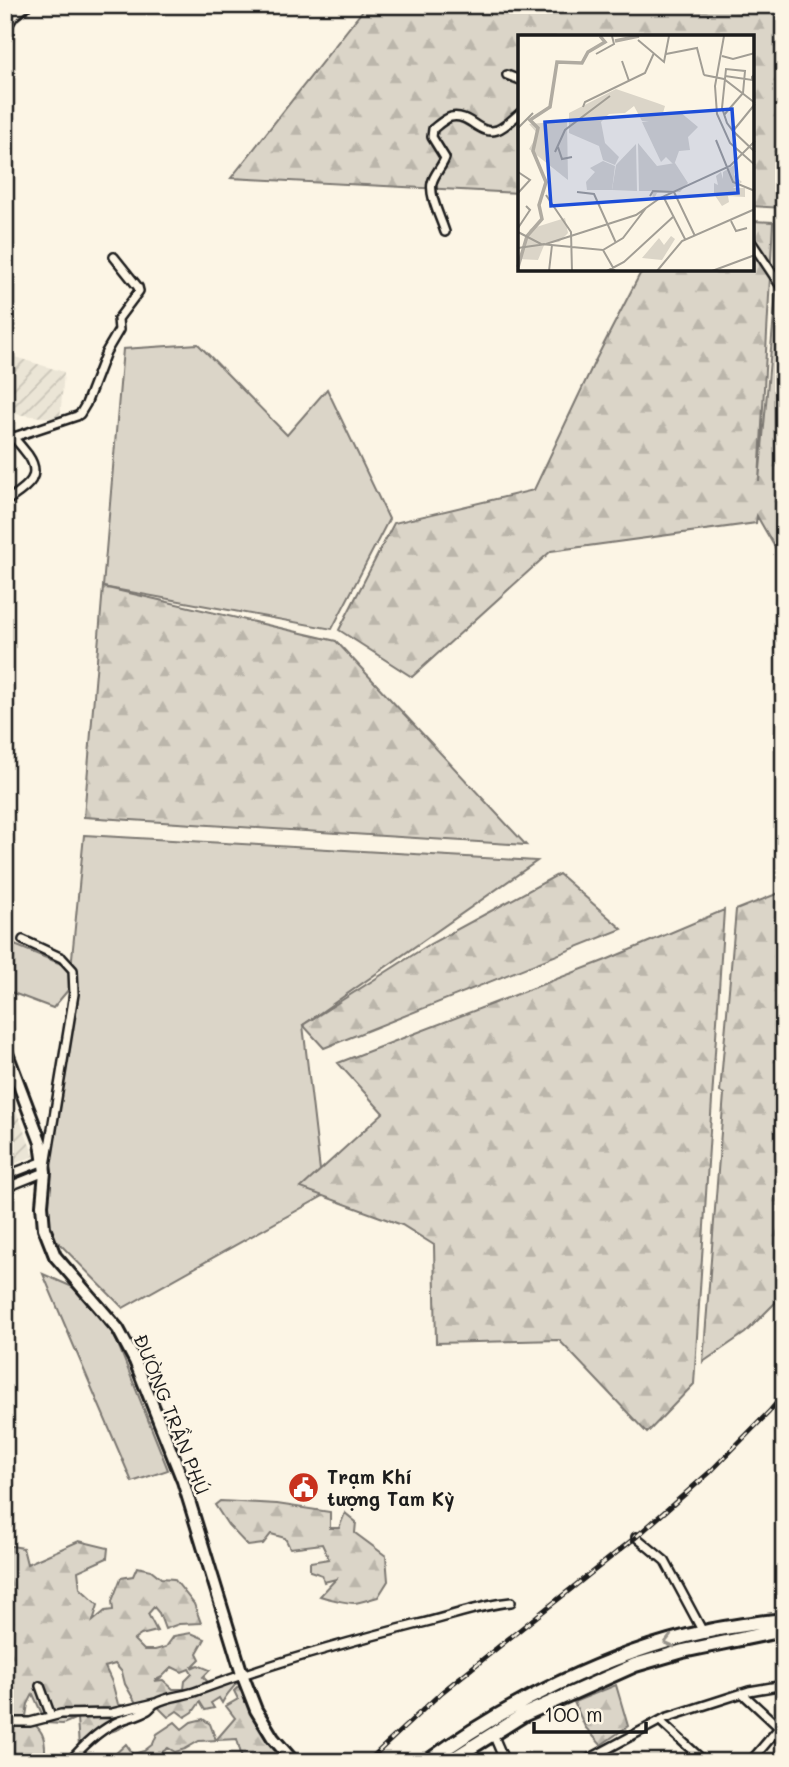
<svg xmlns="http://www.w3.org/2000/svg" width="789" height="1767" font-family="Mali,sans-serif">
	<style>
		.industrial { fill: url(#industrial-furrows) }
		.green { fill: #dbd5c8; stroke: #7c7872; stroke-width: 2 }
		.forest { fill: url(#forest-firs); stroke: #7c7872; stroke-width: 2; fill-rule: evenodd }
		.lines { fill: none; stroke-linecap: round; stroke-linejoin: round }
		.minor-casing { stroke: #1c1c1c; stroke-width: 12 }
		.secondary-casing { stroke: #1c1c1c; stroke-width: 16 }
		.trunk-casing { stroke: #1c1c1c; stroke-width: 18 }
		.minor { stroke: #fcf5e5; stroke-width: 7 }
		.secondary { stroke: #fcf5e5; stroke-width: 10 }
		.trunk { stroke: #fcf5e5; stroke-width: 12 }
		.rail-casing { stroke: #1c1c1c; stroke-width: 5 }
		.rail { stroke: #fcf5e5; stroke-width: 2.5; stroke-dasharray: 8; stroke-linecap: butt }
		.oneway { stroke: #97938b }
		.labels { text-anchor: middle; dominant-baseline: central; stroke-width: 5; stroke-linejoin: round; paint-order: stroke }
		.street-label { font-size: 19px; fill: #1c1c1c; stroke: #fcf5e5 }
		.poi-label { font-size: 19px; font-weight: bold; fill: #1c1c1c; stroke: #fcf5e5; text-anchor: start }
		.inset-river { fill: none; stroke: #b0aba1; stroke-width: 3.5 }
		.inset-road { fill: none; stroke: #a29e95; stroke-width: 2 }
		.view { fill: #1d4ed8; fill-opacity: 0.15; stroke: #1d4ed8; stroke-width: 3.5 }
		.inset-edge { fill: none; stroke: #1c1c1c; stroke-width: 3.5 }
	</style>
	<defs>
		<pattern id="industrial-furrows" width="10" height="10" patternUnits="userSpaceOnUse" patternTransform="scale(1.75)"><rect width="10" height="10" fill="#ebe5d6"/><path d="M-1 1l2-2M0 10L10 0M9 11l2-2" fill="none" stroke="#c9c4b7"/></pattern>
		<pattern id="forest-firs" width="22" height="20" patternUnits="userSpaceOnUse" patternTransform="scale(1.75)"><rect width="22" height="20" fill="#dbd5c8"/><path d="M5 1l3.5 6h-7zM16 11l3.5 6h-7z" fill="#bbb6ab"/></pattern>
	</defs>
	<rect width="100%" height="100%" fill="#fcf5e5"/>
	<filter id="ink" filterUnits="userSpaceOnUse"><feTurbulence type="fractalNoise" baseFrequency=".0143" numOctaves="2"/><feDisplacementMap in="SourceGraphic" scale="14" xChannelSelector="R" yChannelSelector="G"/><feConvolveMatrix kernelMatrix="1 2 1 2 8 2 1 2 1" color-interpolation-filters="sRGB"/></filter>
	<g filter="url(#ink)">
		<path class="industrial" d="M5,354L64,372L60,419L5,413Z
			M5,1082L34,1156L5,1168Z"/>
		<path class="green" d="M198,344L287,435L327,389L389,519L332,629L103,587L123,349Z
			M84,835L537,861L303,1025L323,1196L123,1308L44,1228L69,989L53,1008L5,990V941L71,968Z
			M43,1274L100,1299L168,1470L132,1482Z"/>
		<path class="forest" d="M367,5H784L783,208L752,206V37H520L519,193L231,178Z
			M752,221L773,222L759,481L782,227H784V563L757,516L756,523L551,551L412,677L339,630L394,523L534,490L594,363L642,270H752Z
			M103,587L336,641L526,845L84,817Z
			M559,874L622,929L324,1048L303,1025L430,944Z
			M784,891V1294L745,1333L703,1362L724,1094L720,1092L736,910Z
			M724,910L694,1384L647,1433L559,1340L436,1343L434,1245L402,1225L301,1188L383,1113L338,1063L606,960Z
			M220,1501L277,1504L330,1512V1528H339L345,1513L356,1522L355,1533L386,1556L388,1581L378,1597C370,1599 362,1602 355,1603C346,1603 329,1599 320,1596L336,1579L324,1582L322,1575L310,1571V1562L329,1559L322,1544L290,1548L285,1538L271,1534L263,1544L248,1546L228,1525L215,1505Z
			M79,1541L108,1548L107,1558L78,1571L80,1588L98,1605L93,1621L105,1611L113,1610L112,1601L121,1578L133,1576L137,1567L151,1570L161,1578L174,1579L194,1604L201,1623L179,1624L165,1629L159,1613L154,1607L148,1614L157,1631L141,1635L134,1640L144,1650H155L166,1647L174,1636L191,1633L205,1639L197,1653L200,1659L191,1668L198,1665L210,1670L203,1677L209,1683L220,1681L231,1676L238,1681C232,1690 227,1693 222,1703L219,1698L211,1703L214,1708L205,1710L200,1702L193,1712L185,1717L177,1711L168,1717L153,1702L136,1703L125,1684L122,1672L115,1664L105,1667L112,1682L118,1704L130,1708H149L119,1729L104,1734L90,1747H79L77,1718L63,1724L46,1723L33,1694L28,1704L26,1716C42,1730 46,1735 45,1757L50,1762H5V1545L23,1548L27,1564ZM172,1667L182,1672L189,1669L192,1674L185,1681L184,1689H173L163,1680L154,1681L162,1677Z
			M241,1684L256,1716L278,1753L286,1755L289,1762H270L259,1753L247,1762H243L237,1739L199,1741L185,1749L175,1752L168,1748L148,1762H109L112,1757L126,1744L133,1754L144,1751L153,1744L157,1734L175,1722L182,1729L191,1722L203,1719L210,1724L216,1740L235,1718L226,1706L238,1699L234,1691Z
			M616,1685L628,1726L601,1745L585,1727L574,1702Z"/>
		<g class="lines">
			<defs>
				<path id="minor" d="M5,30L14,16L28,5
					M507,75L520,80
					M445,232C441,219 429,196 432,183C434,174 442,167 445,158L432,137L433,129C438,125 444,119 451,117C470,113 479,136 497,130C505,127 513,119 520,113
					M752,243L784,291
					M5,429C14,437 21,446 28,455C44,478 25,488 8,500
					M14,437L77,416L80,414L86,404L106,352L119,330L118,319L139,291L138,287L114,257
					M5,1176L44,1161
					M5,1188L45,1172L74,994L73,970L62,958L23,940
					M636,1537L665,1561L703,1632
					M40,1686L51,1716
					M742,1693L784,1732
					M660,1721L705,1762
					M5,1722H30L61,1714L112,1713L155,1703
					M493,1734L505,1762
					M69,1762C82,1747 96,1733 113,1724C124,1718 138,1716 148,1710C151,1708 153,1704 156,1703C168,1696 184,1696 197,1691C269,1664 343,1643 418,1624C449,1617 479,1605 511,1602
					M583,1762L665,1718L749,1691L784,1685
					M750,1762L784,1722"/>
				<path id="secondary" d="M5,1048L41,1143L45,1172L42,1205L44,1228L55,1256L118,1329L135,1361L183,1481L242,1674L256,1710L273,1738L294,1762"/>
				<path id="trunk" d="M427,1762C506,1704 608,1653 704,1632C730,1626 757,1623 784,1620
					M448,1762L523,1715L635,1665L683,1651L784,1630"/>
			</defs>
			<use href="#minor" class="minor-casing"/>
			<use href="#secondary" class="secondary-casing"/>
			<use href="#trunk" class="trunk-casing"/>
			<use href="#minor" class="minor"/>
			<use href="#secondary" class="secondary"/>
			<use href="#trunk" class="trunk"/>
			<defs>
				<path id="rail" d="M367,1762L442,1692L636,1537L710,1472L769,1412L784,1394"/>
			</defs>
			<use href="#rail" class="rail-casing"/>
			<use href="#rail" class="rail"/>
		</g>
		<defs><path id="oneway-chevron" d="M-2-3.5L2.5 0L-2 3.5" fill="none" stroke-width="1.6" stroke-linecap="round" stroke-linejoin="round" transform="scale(1.75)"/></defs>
		<use class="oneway" href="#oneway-chevron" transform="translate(669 1642) rotate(165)"/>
	</g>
	<defs>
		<symbol id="civic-disc" viewBox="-11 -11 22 22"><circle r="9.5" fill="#c8321e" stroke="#fcf5e5"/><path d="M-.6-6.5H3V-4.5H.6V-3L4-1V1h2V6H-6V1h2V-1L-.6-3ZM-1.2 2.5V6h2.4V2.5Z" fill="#fff"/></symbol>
	</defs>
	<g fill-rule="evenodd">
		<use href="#civic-disc" x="286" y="1470" width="35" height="35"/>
	</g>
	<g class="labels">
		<g class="street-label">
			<text transform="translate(172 1414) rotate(68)">ĐƯỜNG TRẦN PHÚ</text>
		</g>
		<g class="poi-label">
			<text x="327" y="1476">Trạm Khí<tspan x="327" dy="22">tượng Tam Kỳ</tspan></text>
		</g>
	</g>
	<g transform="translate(518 35)">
		<rect width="236" height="236" fill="#fcf5e5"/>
		<path d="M120,108L139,131L157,128L170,148L162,157L139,158L135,166L134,156H121ZM85,126L97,131L94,155H69L68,147L77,137L72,133ZM153,201L157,204L144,225L124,223L141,203L146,210Z" fill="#dbd5c8"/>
		<path d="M98,54L139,68L147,71L145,78L162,77L180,92L170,102L172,115L161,116L156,130L148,122L143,127L124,87H131L124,86L116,71L107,78L91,79L83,87L87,108L101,122L97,130L85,125L81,111L51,98V78ZM49,86L50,145L11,114L20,99L11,89ZM118,109L119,156L94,155L98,130ZM216,130V140L224,147L215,153H227V162L210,161L211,167L204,171L196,159V148L200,150L198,141L203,137L205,144V137ZM47,183L50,198L41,207L27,208L20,225L0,224L12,194Z" fill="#dbd5c8"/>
		<path class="inset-river" d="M97,6L121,1M0,232L9,201L24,184L21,170L28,147L15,116L20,93L12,85L32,72L39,27L64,28L70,17L87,7L82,1"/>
		<path class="inset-road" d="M206,1L197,51L199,79L212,108L237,130M120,5L146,27L151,1M78,19L96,9L94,1M148,19L179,13L186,40M204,21L215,24L237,18M104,26L111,46M186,40L206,44L237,68M207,41L234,45L235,41L234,42V45M65,72L67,67L127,38L136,18M206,80L225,58L227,36L208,34L204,73L209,88L215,96L237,117M0,93L15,78M215,96L237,69M198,105L215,147L237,156M40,112L44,124L54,122M37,117L47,95L92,61M0,137L12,145L0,158M59,157L76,159L98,208M28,160L53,197L54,236M132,161L135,156L156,157L177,201M145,161L167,204M213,186L218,196L229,193M0,193L12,175L8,171M0,197L23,209L85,215L105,203L128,173M0,213L28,209L118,180L142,163L212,131L237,106M85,215L97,236M31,236L34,210M89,236L106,227L156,181M139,236L164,206L237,174M194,236L237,220"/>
		<path class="view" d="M214,74L220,158L33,171L27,87Z"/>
		<rect width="236" height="236" class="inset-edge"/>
	</g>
	<rect width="789" height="1767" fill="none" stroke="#fcf5e5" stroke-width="28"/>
	<rect x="14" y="14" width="761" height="1739" fill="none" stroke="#1c1c1c" stroke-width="2.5" filter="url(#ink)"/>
	<path d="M534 1722v10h112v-10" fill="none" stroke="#1c1c1c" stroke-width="3.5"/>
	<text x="544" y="1722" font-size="21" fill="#1c1c1c" stroke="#fcf5e5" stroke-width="5" paint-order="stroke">100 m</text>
</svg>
